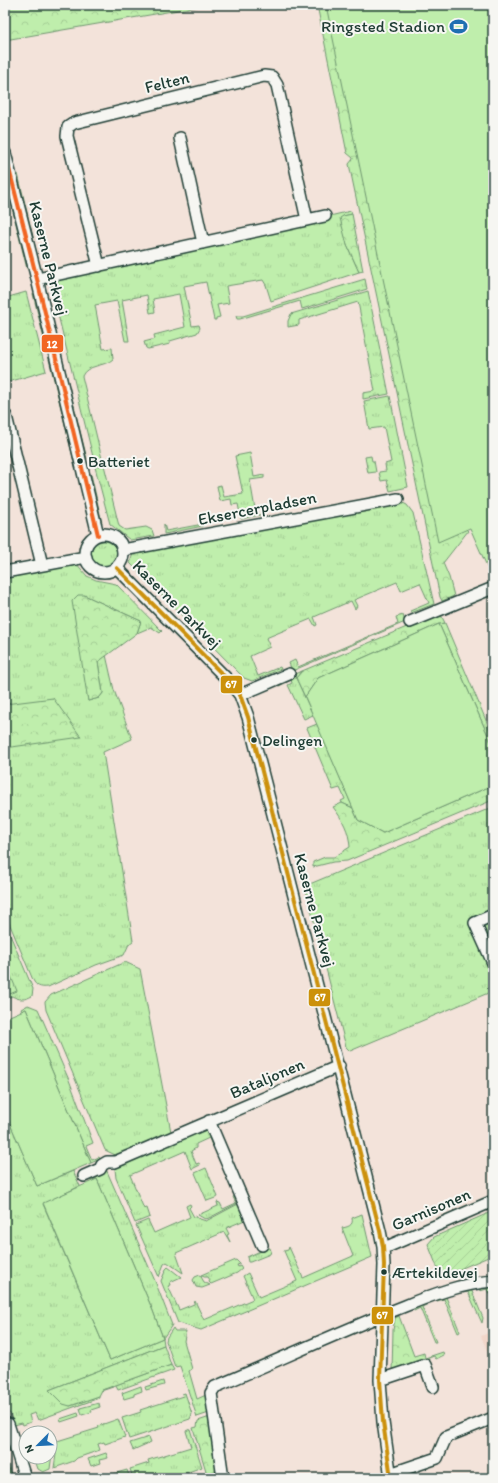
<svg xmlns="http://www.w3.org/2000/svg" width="498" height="1483" font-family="Itim,sans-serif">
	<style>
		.built { fill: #f1d6c9 }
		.grass { fill: url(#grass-tufts); stroke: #6f9670 }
		.forest { fill: url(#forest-crowns); stroke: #6f9670 }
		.park { fill: #bfeeac; stroke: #6f9670 }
		.garden { fill: url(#garden-furrows); stroke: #6f9670 }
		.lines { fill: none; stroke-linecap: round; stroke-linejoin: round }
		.minor-casing { stroke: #1f3d34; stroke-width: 14 }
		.minor { stroke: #f6f6f2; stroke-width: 11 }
		.bus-1-casing { stroke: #f6f6f2; stroke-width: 7 }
		.bus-2-casing { stroke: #f6f6f2; stroke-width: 7 }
		.bus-1 { stroke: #cc910a; stroke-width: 4 }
		.bus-2 { stroke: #f26522; stroke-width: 4 }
		.bus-dot { fill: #1f3d34; stroke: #f6f6f2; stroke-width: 1.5 }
		.labels { text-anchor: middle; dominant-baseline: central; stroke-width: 4; stroke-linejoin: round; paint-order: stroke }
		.bus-label { font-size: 16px; fill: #1f3d34; stroke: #f6f6f2; text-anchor: start }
		.poi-label { font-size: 17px; fill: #1f3d34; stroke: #f6f6f2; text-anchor: end }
		.street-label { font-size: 17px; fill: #1f3d34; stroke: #f6f6f2 }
		.line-badge { stroke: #f6f6f2; stroke-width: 1.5 }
		.badge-label { font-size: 11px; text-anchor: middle; font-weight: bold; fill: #fff }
	</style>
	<defs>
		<pattern id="grass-tufts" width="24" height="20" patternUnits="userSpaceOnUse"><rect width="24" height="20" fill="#bfeeac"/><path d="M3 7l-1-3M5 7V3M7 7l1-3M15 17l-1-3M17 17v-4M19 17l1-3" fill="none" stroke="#a4cd95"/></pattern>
		<pattern id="forest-crowns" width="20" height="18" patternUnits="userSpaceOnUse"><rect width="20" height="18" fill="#bfeeac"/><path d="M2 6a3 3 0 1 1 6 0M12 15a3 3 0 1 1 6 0" fill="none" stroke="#a4cd95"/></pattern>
		<pattern id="garden-furrows" width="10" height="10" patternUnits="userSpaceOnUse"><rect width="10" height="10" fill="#bfeeac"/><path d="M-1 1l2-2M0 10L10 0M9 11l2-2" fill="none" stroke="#a4cd95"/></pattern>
	</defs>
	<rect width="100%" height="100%" fill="#f3e3da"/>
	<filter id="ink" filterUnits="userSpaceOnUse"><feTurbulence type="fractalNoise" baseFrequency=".025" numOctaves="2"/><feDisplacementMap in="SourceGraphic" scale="8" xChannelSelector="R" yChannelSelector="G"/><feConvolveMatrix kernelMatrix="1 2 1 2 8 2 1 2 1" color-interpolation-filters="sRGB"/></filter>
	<g filter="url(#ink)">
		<path class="built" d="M493,1331V1366L481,1336Z"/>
		<path class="grass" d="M18,174L39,263L15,175Z
			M5,179H7L29,268L27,269Z
			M351,211L352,214L343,216L347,245L359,272L271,301L266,285L263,280L226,286L229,303L217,305L220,317L216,318V320H214L206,282L184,286L192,326L199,325L200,328L197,333L170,341V344L148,349L146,348L144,342L155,339L154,335L185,327L179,294L153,299L155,312L150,313L147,295L122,300L129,341H125L117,301L95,305L103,349L112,348L113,359C105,367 87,364 82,376L103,463L97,465L95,461H94L51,286L53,281Z
			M365,279L367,289L302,309L300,301L240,319H237L236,316H243Z
			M368,291L389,394L363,399V393L375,391L358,302L299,320V325L288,327V321L291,314Z
			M26,292L46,371L5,383V298Z
			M46,293L87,459L85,460L44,294Z
			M33,294H35L80,477L78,478Z
			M390,396L408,487L390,491L387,480L381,481L379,472L386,471L385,464L391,462L384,427L369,429L364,401Z
			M250,453L254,477L264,475V478L250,480L256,515L264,514L241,519L238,504L232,505L231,499L220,501L217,486L221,485L224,497L243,494L235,456Z
			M371,456L372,461H374L376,472L368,473L365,457Z
			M104,465L119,526L125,530L146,527L152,530L154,536L130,540L110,524L95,467Z
			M91,474L102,523L99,519L89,475Z
			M401,502L407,505L413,513L434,604L411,613L410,611L429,603L420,583L401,591L397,582L354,600L357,606L355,609L351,601L314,617L317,625L315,626L311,619L266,638L270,647L250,656L258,676L280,667L281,669L252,681L244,678L130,563L133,553Z
			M164,524L166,531L203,524V526L164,534Z
			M91 554a13 13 0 1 1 26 0a13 13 0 1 1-26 0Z
			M76,563L87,576L96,580L116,584L162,631L160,633L151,627L137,633L141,621L84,595L88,701L99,698L103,693L98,662L106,655L114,690L132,739L103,752L133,941L129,944L124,955L96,965L48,987C40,988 36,986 33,980L5,913V576Z
			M403,615L405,622L292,671L289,663L295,660L298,667L398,624L396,617Z
			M445,623L493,737V747L439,624Z
			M302,671L296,678L313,715L304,719L288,685L292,683L291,680L279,686V683L294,677V675Z
			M317,724L353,808L342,803L341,801L345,799L340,788L333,790L307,728Z
			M493,807V911L472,920L493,968V991L350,1051L346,1047L305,886Z
			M493,921V951L484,928L485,924Z
			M5,923L33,989L32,996C25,1000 19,1000 12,996L5,999Z
			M125,962L140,969L171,1132L122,1154L115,1155L105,1150L46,1010L45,1002L51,995Z
			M28,1005L38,1009L69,1080L93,1143L86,1146L92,1160L99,1157L100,1159L91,1163L26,1009L22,1011L21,1009Z
			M5,1112L37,1186L73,1171L80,1186L43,1204L110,1360L163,1338L153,1311L97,1179L92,1181L91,1179L106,1169L155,1281L172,1325L163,1338L164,1345L49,1390L70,1406L99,1396V1398L38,1420L35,1413L29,1415L31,1422L23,1425L22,1423L14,1425L10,1413H5Z
			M207,1128L214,1144L212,1146L209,1138L196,1144V1148L191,1151L196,1164L199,1163L200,1165L192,1169L185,1151L130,1175L144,1209L147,1208L150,1217L135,1223L116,1178L115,1169L118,1164Z
			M206,1168L218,1197L207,1201L195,1173Z
			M237,1194L240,1202L209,1218L205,1219L198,1215L218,1206L217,1202L220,1203L223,1209L236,1203L233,1197Z
			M240,1203L247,1219L226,1228L229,1234L227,1235L230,1242L224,1232L176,1253L183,1273L167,1262L164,1264L159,1277L136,1225L148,1220L154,1233L190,1217L186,1206L190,1204L191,1206L189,1208L194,1217L196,1216L197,1218L206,1221Z
			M362,1214L372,1257L201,1330L178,1323L161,1281L166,1269L168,1267L181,1277L170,1282L171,1285L168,1286L179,1310L194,1304L195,1301L204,1320L253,1299L243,1276L248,1273L259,1297L297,1281L284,1251L288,1250L289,1247L303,1278L353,1256L342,1228C347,1227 354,1226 352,1218Z
			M267,1248H270L271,1251L270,1254L250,1262H248L247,1257Z
			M236,1260L240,1264L237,1265L238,1267L240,1266L242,1269L237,1273L211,1284L209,1282L210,1280L208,1277H204L201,1275Z
			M200,1275L204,1282L210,1285L202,1288L196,1287L193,1280L195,1277Z
			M493,1286V1290L491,1291L493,1296V1304L487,1289L480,1291L479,1288Z
			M471,1289L483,1318L482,1323L468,1292L463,1293L462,1292Z
			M452,1295L446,1297L460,1332L458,1333L444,1299L437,1301L436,1299Z
			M427,1302L428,1304L422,1307L436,1342H434L420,1308L414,1311L413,1308Z
			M173,1328L175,1331H186L184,1341L192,1369L189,1371L197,1399L206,1395L209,1413L197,1417L180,1366L175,1367L166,1341L167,1337Z
			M171,1365L174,1370L118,1390L116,1386L101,1391L102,1390Z
			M163,1381L164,1385L146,1390L145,1387Z
			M141,1386L142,1391L134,1394V1396L124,1399L122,1393Z
			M185,1393L192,1414L190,1419L129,1439L122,1418L141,1412L140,1410L183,1396L182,1394Z
			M99,1403L100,1407L91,1410L92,1412L82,1415L80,1408Z
			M78,1413L79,1416L61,1422L60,1419Z
			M118,1419L125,1437L105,1444L104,1442L98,1444L100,1450L77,1458L74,1461L54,1468L56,1454L50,1435H51L54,1442L99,1428L98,1426Z
			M190,1429L202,1467L172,1478H133L130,1469L149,1463L148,1460L191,1447L186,1431Z
			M149,1437L151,1442L133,1450L130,1443Z
			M106,1453L108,1458L99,1460L100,1463L91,1466L88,1459Z
			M5,1455L12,1478H5Z
			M127,1470L130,1478H107L106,1476Z"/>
		<path class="forest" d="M16,5H207L5,40V7Z
			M317,5H405L434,499L468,531L443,563L449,577L454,596L442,601L440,597L349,164L353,159V158L347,153Z
			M352,214L363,271L359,272L347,245L340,218L343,216Z
			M78,595H84L141,621L137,633L98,662L103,693L99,698L88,701L72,601Z
			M440,613L445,623L439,624L318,678L305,697L296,678L302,671Z
			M53,698L81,737L5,748V704Z
			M493,785V800L347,861L333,862L313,867V862L325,857H334L350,847C349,831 343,820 333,807L342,803L353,808L358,820L383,833Z
			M399,1316L414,1356L424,1353L425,1358L443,1352L444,1355L436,1359L434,1356L392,1372L393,1330L395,1318Z
			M164,1345L171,1365L102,1390L99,1396L70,1406L63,1404L49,1390Z
			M210,1417L219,1478H200L205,1476L206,1471L193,1428L197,1427L198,1421Z"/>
		<path class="park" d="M326,5H493V580L470,528L438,542Z
			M439,624L493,747V785L383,833L358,820L305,697L318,678Z
			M5,962L17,991L5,996Z
			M26,1009L91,1163L37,1186L5,1112V1018Z
			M97,1179L153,1311L163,1338L110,1360L43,1203Z
			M50,1447L52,1454L50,1469L43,1472L38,1469L34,1457H50Z"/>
		<path class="garden" d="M493,1211V1255L441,1277L428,1244L434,1237Z"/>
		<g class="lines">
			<defs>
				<path id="minor" d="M180,138L203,243
					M5,153L37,279L98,535
					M99,266L67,136L68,127L74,123L264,76L272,77L277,85L307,220
					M37,279L325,216
					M6,416L42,565
					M85 553a19 19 0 1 1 38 0a19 19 0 1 1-38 0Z
					M123,550L398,499
					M117,568L227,679L240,695L248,717L380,1231L383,1246L384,1265L380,1380L383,1422L391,1478
					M5,572L86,557
					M410,622L493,588
					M240,695L289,674
					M493,915L475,923L493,963
					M209,1121L262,1245
					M84,1176L100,1169L102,1165L107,1162H115L339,1066
					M383,1246H389L493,1201
					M380,1380L425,1365L433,1387
					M8,1424L25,1478
					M390,1474L437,1458L446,1437L493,1418
					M223,1478L211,1393L215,1387C279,1360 341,1331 405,1306C434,1294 461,1284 493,1281"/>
			</defs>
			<use href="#minor" class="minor-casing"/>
			<use href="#minor" class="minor"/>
			<defs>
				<path id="bus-1" d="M117,568L227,679L240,695L248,717L380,1231L383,1246L384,1265L380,1380L383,1422L391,1478"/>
				<path id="bus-2" d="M5,153L37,279L98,535"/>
			</defs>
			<use href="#bus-1" class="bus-1-casing"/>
			<use href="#bus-2" class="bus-2-casing"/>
			<use href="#bus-1" class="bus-1"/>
			<use href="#bus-2" class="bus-2"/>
		</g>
	</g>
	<defs>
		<symbol id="stadium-bare" viewBox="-9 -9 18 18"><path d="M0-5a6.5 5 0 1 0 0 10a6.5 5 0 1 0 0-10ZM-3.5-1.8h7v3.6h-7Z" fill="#1f6fb2" stroke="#f6f6f2" stroke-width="2.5" paint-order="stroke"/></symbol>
	</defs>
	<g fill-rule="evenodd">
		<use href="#stadium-bare" x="446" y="14" width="25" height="25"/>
	</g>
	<g class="bus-dot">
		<circle cx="80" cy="461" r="3.5"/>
		<circle cx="254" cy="740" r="3.5"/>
		<circle cx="384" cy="1272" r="3.5"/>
	</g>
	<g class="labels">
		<g class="bus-label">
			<text x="88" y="461">Batteriet</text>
			<text x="262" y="740">Delingen</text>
			<text x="392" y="1272">Ærtekildevej</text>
		</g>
		<g class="poi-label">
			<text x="445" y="26">Ringsted Stadion</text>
		</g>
		<g class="street-label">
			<text transform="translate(167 82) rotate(-14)">Felten</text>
			<text transform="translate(49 258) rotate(76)">Kaserne Parkvej</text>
			<text transform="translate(257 508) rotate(-11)">Eksercerpladsen</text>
			<text transform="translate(177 604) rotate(45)">Kaserne Parkvej</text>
			<text transform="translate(315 910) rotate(75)">Kaserne Parkvej</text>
			<text transform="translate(267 1078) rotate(-23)">Bataljonen</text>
			<text transform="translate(431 1209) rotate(-23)">Garnisonen</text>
		</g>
	</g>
	<g class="line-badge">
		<rect x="41" y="334" width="23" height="19" rx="4" fill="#f26522"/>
		<rect x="220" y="675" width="23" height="19" rx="4" fill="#cc910a"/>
		<rect x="308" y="988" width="23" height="19" rx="4" fill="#cc910a"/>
		<rect x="371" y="1306" width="23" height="19" rx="4" fill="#cc910a"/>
	</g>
	<g class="badge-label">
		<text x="52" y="348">12</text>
		<text x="231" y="688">67</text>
		<text x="320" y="1001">67</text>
		<text x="382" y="1319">67</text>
	</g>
	<rect width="498" height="1483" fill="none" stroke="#f6f6f2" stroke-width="20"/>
	<rect x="10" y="10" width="478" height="1463" fill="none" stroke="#1f3d34" stroke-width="1.5" filter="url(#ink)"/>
	<g transform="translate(38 1445) rotate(246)"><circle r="19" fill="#f6f6f2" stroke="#a0aca6"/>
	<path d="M0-3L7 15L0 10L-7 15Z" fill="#1f6fb2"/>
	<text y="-6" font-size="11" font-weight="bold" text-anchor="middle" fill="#1f3d34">N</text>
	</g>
</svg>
